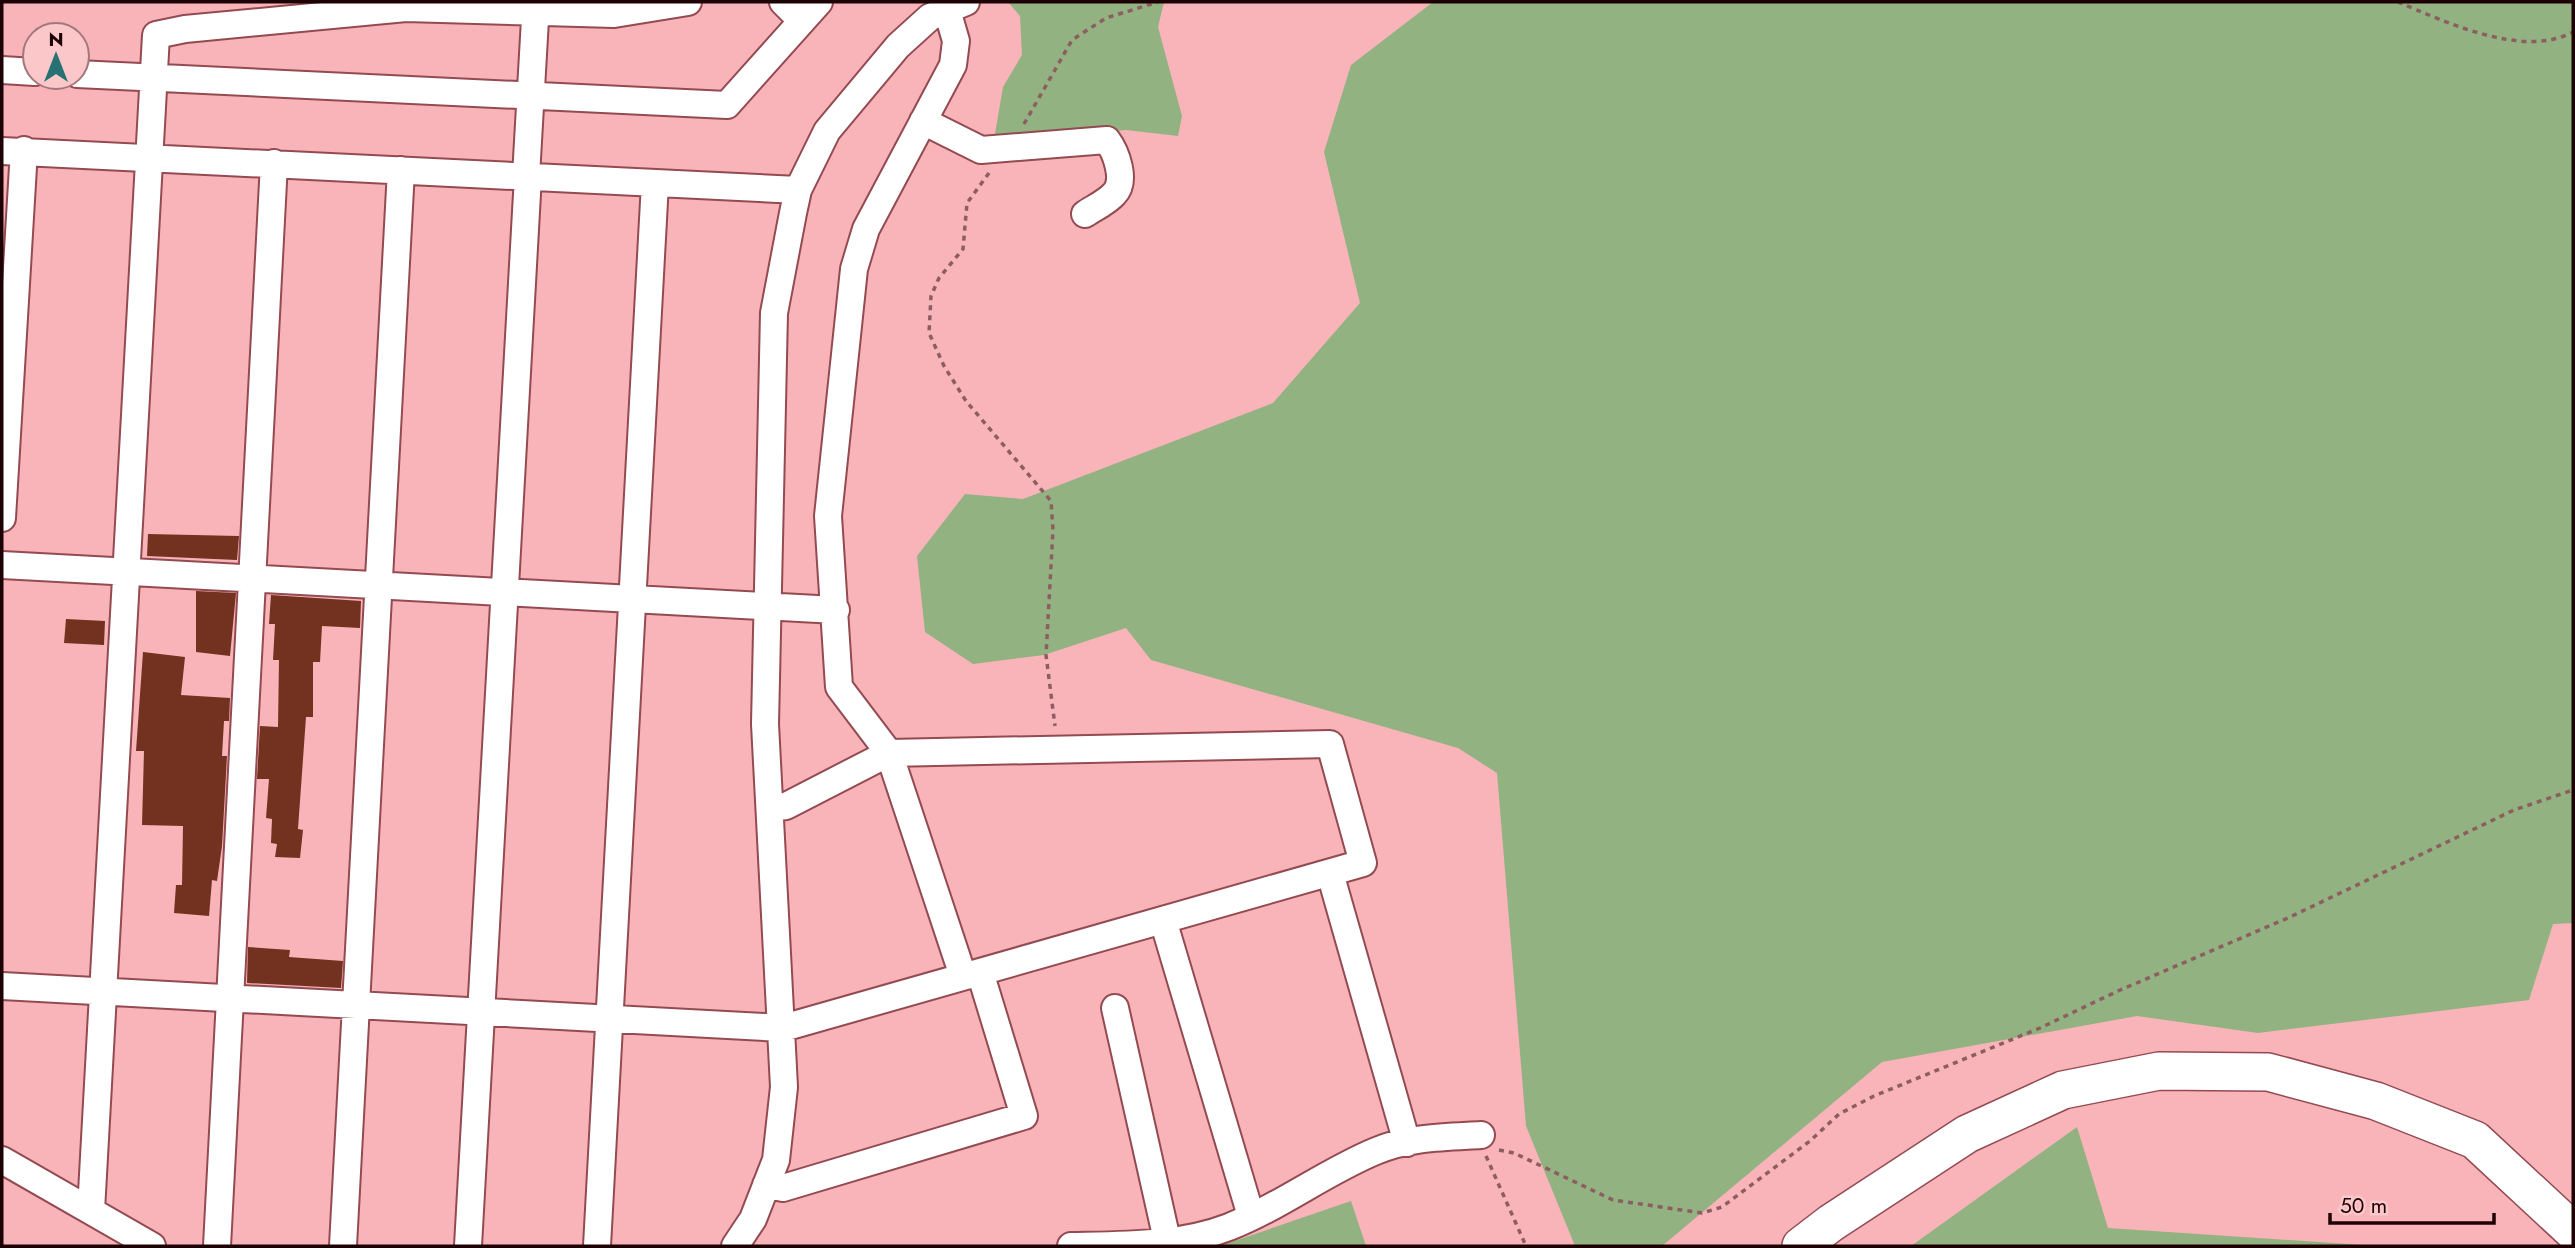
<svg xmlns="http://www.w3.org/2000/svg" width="2575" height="1248" font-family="Jost,sans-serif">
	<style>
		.green { fill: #92b281 }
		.building { fill: #733120 }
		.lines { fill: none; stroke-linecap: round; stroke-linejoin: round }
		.street-casing { stroke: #934a51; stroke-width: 30 }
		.secondary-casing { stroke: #934a51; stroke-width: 40 }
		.path { stroke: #8d5e61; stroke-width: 3.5; stroke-dasharray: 5 5; stroke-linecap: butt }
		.street { stroke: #fff; stroke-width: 26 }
		.secondary { stroke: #fff; stroke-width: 37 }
	</style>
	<rect width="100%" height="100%" fill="#f8b4b8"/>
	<path class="green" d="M1008,2H1164L1158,27L1182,116L1178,136L1126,130L994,140L1003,87L1022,55L1020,16Z
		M1433,2H2573V923L2553,924L2529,1000L2258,1033L2137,1016L1882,1062L1662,1246H1575L1526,1126L1497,773L1458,748L1151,660L1126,628L1044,655L973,664L925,632L917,556L965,494L1023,499L1273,403L1360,303L1324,152L1351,65Z
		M2077,1127L2108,1228L2378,1246H2533H1911Z
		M1351,1201L1366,1246H1220Z"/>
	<path class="building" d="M148,534L239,536L237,560L147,556Z
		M196,591L236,593L230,656L196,652Z
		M271,595L361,601L360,628L322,626L320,662H313V717H306L298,829L303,830L300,858L275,857L277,844L271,843L272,819L266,818L269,779H257L260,726L278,727L279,660H273L275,624H269Z
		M66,619L105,621L104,645L64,643Z
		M143,652L185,657L181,695L230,698L229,721H224L222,756H227L222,846L217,881L212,880L209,916L174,913L176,885H182L183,826L142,825L144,751H136Z
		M248,947L290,950L289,957L343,961L341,988L247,983Z"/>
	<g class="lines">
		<defs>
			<path id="street" d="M783,2L802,21
				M947,10L956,41L953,65L866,229L854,269L828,516L839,687L889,753L963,976
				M2,70L35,72
				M77,74L727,105L819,2
				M923,121L981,150L1107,140C1116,152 1127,181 1114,194C1107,202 1094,208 1085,214
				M2,151L798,190
				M526,176L536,2
				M2,518L24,150
				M2,565L836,610
				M1330,873L1407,1143
				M1163,920L1251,1216
				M2,986L783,1028L1363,863L1330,744L889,753L786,806L770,808
				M1115,1008L1167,1240
				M2,1160L152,1246
				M766,1185L783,1188L1024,1116L980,972
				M91,1211L156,35L185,29L406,8L614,14L688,2
				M217,1246L274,163
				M343,1246L401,170
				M468,1246L528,176
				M597,1246L655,183
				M735,1246L753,1219L776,1160L784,1087L765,724L774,313L793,213L798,190L827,131L898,46L930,17L966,2
				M1071,1246C1123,1245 1180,1246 1229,1227C1280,1207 1325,1172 1376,1151C1409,1137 1446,1137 1481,1135"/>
			<path id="secondary" d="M1801,1246L1831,1223L1967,1134L2063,1090L2159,1071L2268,1072L2376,1101L2475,1140L2573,1231"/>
		</defs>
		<use href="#street" class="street-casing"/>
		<use href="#secondary" class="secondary-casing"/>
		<path class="path" d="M2398,2C2446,22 2523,59 2573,32
			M1024,124L1072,40L1106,18L1158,2
			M989,173L967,203L963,249L939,278L931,296L929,333L944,366L966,401L1051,501L1053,530L1046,655L1055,726
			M1499,1150L1514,1153L1613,1200L1702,1213L1722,1207L1810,1141L1839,1114L1874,1096L2040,1028L2118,991L2290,917L2514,810L2573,790
			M1486,1156L1526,1246"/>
		<use href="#street" class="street"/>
		<use href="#secondary" class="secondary"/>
	</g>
	<rect width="2575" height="1248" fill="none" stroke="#1c0205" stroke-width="7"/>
	<g transform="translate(56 56)"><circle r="33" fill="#fbc7c9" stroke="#a2787b" stroke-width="2"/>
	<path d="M0-5L12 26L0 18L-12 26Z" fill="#267171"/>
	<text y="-10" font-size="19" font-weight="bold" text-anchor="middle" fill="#1c0205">N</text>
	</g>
	<path d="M2330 1213v10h164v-10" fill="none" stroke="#1c0205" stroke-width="3.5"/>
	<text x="2340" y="1213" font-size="21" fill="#1c0205" stroke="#fbc7c9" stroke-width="5" paint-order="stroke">50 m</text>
</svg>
